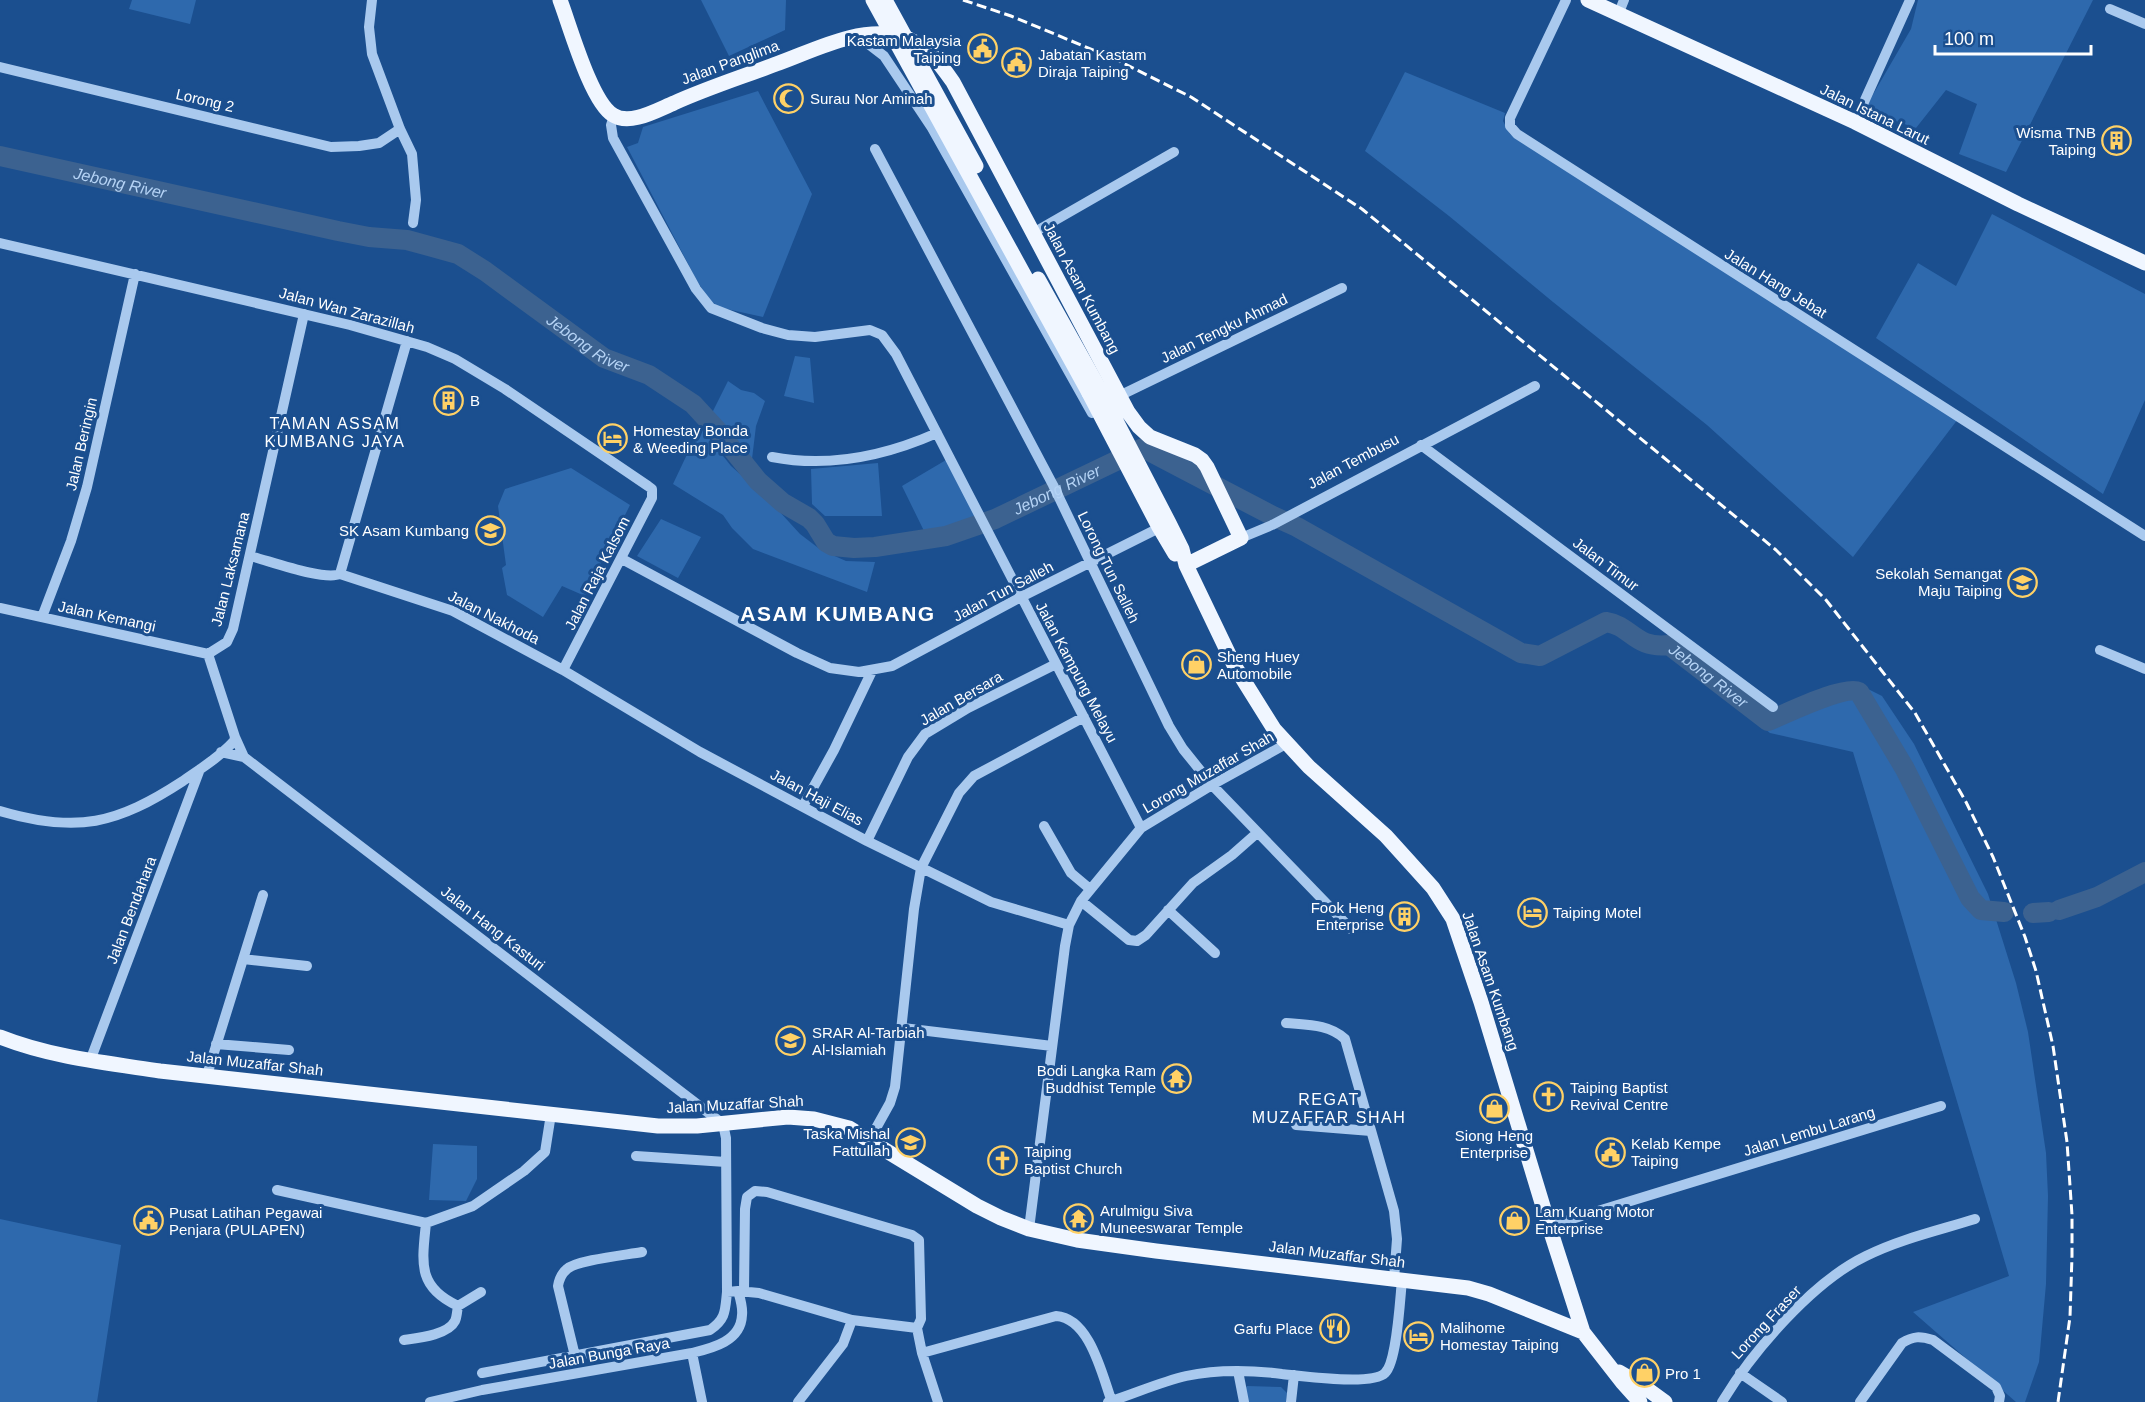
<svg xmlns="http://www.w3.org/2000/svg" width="2145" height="1402" font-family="Helvetica,sans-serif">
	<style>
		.green { fill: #2e69ad }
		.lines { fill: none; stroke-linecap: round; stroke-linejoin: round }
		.river { stroke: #3c6290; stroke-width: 20 }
		.minor { stroke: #a9c9ee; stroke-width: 10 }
		.major { stroke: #f0f6ff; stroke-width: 15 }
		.rail { stroke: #fff; stroke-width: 3; stroke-dasharray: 10 4.5; stroke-linecap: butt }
		.major-bridge { stroke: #f0f6ff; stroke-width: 15 }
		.labels { text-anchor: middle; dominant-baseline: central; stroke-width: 6; stroke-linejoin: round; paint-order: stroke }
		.poi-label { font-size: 15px; fill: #fff; stroke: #1b4f8f; text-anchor: start }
		.street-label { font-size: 15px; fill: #fff; stroke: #1b4f8f }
		.water-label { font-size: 16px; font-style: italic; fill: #b5d3f5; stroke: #1b4f8f }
		.neighbourhood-label { font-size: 16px; letter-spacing: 1.5px; fill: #fff; stroke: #1b4f8f }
		.district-label { font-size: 21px; font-weight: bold; letter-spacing: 1.5px; fill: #fff; stroke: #1b4f8f }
	</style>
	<rect width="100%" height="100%" fill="#1b4f8f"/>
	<path class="green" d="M132,0H196L190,24L129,9Z
		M701,0H786L785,30L729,56Z
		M1918,0H2093L2006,172L1959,154L1977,104L1946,90L1916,128L1864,110L1911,29Z
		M1405,72L1505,113L1503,121L1510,134L1958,419L1853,557L1707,425L1553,302L1449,216L1365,151Z
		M758,91L812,194L763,317L713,306L696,279L627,147L638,143L643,127Z
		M1992,214L2145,294V400L2103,494L1876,338L1918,263L1956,286Z
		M795,356L810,358L814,403L784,396Z
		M728,381L741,390L754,393L765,401L756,426L752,459L712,413Z
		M700,427L731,466L768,499L800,534L821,550L846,561L875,562L867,592L753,549L732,528L723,515L673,484Z
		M946,460L979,519L947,530L925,533L902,486Z
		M878,463L882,516H825L812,504L811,469Z
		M571,468L630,505L585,596L562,586L543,617L507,595L502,568L506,565L498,506L505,489Z
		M661,519L701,537L678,578L637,556Z
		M1866,688L1882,696L1914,744L1988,894L2016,983L2028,1032L2046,1153L2048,1196L2046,1284L2039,1362L2025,1402H2016L1913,1312L2009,1276L1853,752L1770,733L1761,726L1841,694Z
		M433,1144L477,1146V1179L466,1201L429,1200Z
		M0,1219L121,1245L97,1402H0Z
		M1247,1386L1281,1387L1287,1393L1286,1402H1248L1245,1389Z"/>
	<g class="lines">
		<g class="river">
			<path id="s1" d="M0,156L338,231L369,237L407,240L458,254L485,271L604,358L649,375L693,404L717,430L758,481L783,503L809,518L815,524L826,542L833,546L854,548L875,547L946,536L995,519L1143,448L1273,516L1297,527L1521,653L1540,656L1606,622C1632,626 1634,649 1669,645L1768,721C1786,714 1844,685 1859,692L1905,769L1970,898L1981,910L2004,912"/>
			<path d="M2059,910L2097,897L2145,872"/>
			<path d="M2033,913L2049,912"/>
		</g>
		<path class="minor" d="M372,0L369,27L372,54L400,129L412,154L416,200L413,223
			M1566,0L1510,118V126L1517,134L2145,536
			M2110,9L2145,24
			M1618,15L1624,0
			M858,36L884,56L932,128L1092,413
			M0,67L331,147L359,146L379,143L400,129
			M614,116L611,125L613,138L696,289L711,308L762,328L788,335L815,337L870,330L882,335L896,354L1141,828
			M1855,122L1910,0
			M875,149L1053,485L1169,726L1183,749L1212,785L1351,929
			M1033,233L1174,152
			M0,243L350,325L427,347L455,359L505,389L648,486L652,489V498L563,670
			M1119,396L1342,288
			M1421,445L1773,707
			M772,457C829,468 885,456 937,433
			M1241,538L1272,525L1535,386
			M250,556C270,561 324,581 340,574
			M622,559L797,653L830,668L859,672L892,666L1021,597L1165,525
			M340,574L453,611L563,670L700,752L867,841L991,902L1069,925
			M340,574L407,341
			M0,608L208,654
			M42,617L71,541L87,487L135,274
			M2100,650L2145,669
			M221,752L244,757L235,737
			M244,757L723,1124L726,1138L727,1292C725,1311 726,1319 710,1330L482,1373
			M803,806L834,750L872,671
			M0,811C77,834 117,824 183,781C200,769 220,757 234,741L235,737L208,654L227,642L233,629L304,314
			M1044,826L1071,873L1090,889
			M867,841L908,757L925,734L968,708L1056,664
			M1081,901L1129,940L1137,941L1146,935L1193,883L1232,855L1257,833
			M1168,910L1215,953
			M243,959L307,966
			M1286,1023C1307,1025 1329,1024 1345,1039L1394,1211L1397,1239L1394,1279
			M903,1028L1052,1046
			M216,1044L289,1050
			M90,1061L200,769
			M207,1075L263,895
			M1296,1125L1371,1131
			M870,1139L890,1103L895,1087L914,909L921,868L959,793L974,776L1084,717
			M636,1156L726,1162
			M277,1190L426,1223L473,1206L524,1171L545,1152L551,1114
			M426,1223C422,1263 417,1287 458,1306L481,1292
			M1549,1226L1941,1106
			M1029,1229L1065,946L1069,925L1081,901L1141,828L1212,785L1286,744
			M744,1290L745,1209L747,1197L755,1191L767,1192L912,1235L919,1240L921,1319L917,1328
			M738,1291L759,1293L852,1320L917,1328
			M917,1328L922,1353L938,1402
			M404,1340C418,1338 448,1335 455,1321C457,1317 457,1311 458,1306
			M692,1353L702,1402
			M922,1353L1056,1316C1090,1318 1102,1375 1112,1402
			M575,1356L558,1286C559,1280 562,1273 567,1269C577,1260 626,1255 642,1252
			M1238,1371L1244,1402
			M1740,1373L1782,1402
			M430,1402L482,1390L692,1353C713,1348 741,1341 742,1315C743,1307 740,1298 738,1291L727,1292
			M798,1402L843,1344L852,1320
			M1108,1402C1134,1394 1160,1382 1186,1376C1218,1369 1251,1370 1282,1374C1302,1376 1372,1386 1385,1373C1397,1362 1400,1299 1402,1280
			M1291,1402L1294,1375
			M1722,1402C1753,1351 1812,1282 1866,1256C1900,1239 1940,1230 1975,1219
			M1860,1402L1902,1343C1913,1336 1920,1336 1933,1340L1996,1387L2000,1396L1999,1402"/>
		<path class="major" d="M560,0C570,26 591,102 613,115C630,126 657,110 674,103C707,88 742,77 776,64C813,51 858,26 899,36C925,42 939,62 953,82L1128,412L1139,427L1150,437L1195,455L1202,460L1207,467L1241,538L1186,565
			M1588,0L1855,122L2018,204L2145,263
			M1099,388L1169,523L1182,549L1186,565L1234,665L1274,729L1309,767L1386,836L1433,888L1453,919L1481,1002L1549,1226L1583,1332L1622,1382L1640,1402
			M1089,393L1159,527L1175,554
			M0,1037C50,1057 107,1063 160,1071L658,1126H697L788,1117L814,1119L849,1128L977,1206L1001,1218L1029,1229L1077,1240L1156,1251L1468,1288L1489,1294L1583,1332
			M1619,1372L1643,1386L1665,1402"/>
		<path class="rail" d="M963,0L1011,16L1115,59L1191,97L1362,209L1776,550L1826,600L1915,713L1966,802L1993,857L2025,937L2036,971L2053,1046L2067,1142L2072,1215V1256L2070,1317L2058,1402"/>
		<path class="major-bridge" d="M873,0L1089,393
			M885,0L976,166
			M1038,279L1099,388"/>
	</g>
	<defs>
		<symbol id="civic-ring" viewBox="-11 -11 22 22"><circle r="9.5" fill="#1b4f8f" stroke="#ffd166" stroke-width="1.5"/><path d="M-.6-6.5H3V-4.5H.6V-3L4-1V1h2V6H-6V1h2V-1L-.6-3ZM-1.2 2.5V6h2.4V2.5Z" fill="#ffd166"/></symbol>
		<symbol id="mosque-ring" viewBox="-11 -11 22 22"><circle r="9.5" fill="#1b4f8f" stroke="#ffd166" stroke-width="1.5"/><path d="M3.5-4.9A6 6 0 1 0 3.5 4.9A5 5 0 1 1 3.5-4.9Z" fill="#ffd166"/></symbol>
		<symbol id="building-ring" viewBox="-11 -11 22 22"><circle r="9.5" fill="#1b4f8f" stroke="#ffd166" stroke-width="1.5"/><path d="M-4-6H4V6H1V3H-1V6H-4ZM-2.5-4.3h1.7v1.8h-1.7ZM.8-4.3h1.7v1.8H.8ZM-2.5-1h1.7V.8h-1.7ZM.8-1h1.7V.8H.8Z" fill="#ffd166"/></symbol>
		<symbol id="hotel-ring" viewBox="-11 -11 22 22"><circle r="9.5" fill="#1b4f8f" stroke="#ffd166" stroke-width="1.5"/><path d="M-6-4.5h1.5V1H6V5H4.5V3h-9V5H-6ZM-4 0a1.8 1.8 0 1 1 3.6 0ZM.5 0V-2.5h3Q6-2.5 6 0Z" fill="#ffd166"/></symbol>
		<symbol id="school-ring" viewBox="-11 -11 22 22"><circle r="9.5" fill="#1b4f8f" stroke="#ffd166" stroke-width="1.5"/><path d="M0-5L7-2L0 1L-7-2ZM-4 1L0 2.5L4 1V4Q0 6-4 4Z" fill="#ffd166"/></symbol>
		<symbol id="shop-ring" viewBox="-11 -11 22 22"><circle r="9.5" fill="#1b4f8f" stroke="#ffd166" stroke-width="1.5"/><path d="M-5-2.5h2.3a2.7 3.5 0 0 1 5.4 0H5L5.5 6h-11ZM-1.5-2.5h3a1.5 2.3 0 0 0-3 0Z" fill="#ffd166"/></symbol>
		<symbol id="temple-ring" viewBox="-11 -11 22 22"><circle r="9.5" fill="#1b4f8f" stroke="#ffd166" stroke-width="1.5"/><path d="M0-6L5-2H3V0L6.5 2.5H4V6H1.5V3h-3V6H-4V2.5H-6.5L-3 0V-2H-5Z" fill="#ffd166"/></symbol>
		<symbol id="church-ring" viewBox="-11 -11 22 22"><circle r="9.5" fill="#1b4f8f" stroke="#ffd166" stroke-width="1.5"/><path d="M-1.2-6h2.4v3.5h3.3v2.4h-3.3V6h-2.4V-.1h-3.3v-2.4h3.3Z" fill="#ffd166"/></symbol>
		<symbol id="restaurant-ring" viewBox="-11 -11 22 22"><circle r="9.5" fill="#1b4f8f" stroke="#ffd166" stroke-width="1.5"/><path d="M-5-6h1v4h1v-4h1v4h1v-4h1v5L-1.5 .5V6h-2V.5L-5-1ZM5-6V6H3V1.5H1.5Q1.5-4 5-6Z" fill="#ffd166"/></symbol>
	</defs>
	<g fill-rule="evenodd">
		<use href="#civic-ring" x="966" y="32" width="33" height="33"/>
		<use href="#civic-ring" x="1000" y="46" width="33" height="33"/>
		<use href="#mosque-ring" x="772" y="82" width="33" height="33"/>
		<use href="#building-ring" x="2100" y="124" width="33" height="33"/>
		<use href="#building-ring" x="432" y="384" width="33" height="33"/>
		<use href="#hotel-ring" x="596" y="422" width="33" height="33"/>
		<use href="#school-ring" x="474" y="514" width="33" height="33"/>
		<use href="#school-ring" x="2006" y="566" width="33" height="33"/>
		<use href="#shop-ring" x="1180" y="648" width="33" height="33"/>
		<use href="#hotel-ring" x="1516" y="896" width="33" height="33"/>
		<use href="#building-ring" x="1388" y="900" width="33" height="33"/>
		<use href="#school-ring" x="774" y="1024" width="33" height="33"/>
		<use href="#temple-ring" x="1160" y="1062" width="33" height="33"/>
		<use href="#church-ring" x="1532" y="1080" width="33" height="33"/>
		<use href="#shop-ring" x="1478" y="1092" width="33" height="33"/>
		<use href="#school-ring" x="894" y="1126" width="33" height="33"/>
		<use href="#civic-ring" x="1594" y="1136" width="33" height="33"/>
		<use href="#church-ring" x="986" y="1144" width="33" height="33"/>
		<use href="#temple-ring" x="1062" y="1202" width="33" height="33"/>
		<use href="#shop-ring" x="1498" y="1204" width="33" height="33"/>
		<use href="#civic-ring" x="132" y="1204" width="33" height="33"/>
		<use href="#restaurant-ring" x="1318" y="1312" width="33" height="33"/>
		<use href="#hotel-ring" x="1402" y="1320" width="33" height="33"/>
		<use href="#shop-ring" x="1628" y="1356" width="33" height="33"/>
	</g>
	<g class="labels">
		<g class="poi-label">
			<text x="961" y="40" text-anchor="end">Kastam Malaysia<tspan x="961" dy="17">Taiping</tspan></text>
			<text x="1038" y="54">Jabatan Kastam<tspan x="1038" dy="17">Diraja Taiping</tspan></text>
			<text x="810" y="98">Surau Nor Aminah</text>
			<text x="2096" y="132" text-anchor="end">Wisma TNB<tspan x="2096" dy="17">Taiping</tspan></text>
			<text x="470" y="400">B</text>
			<text x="633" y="430">Homestay Bonda<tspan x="633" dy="17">&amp; Weeding Place</tspan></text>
			<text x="469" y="530" text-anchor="end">SK Asam Kumbang</text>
			<text x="2002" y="573" text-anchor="end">Sekolah Semangat<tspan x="2002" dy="17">Maju Taiping</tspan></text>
			<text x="1217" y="656">Sheng Huey<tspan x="1217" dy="17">Automobile</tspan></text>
			<text x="1384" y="907" text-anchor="end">Fook Heng<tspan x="1384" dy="17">Enterprise</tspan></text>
			<text x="1553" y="912">Taiping Motel</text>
			<text x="812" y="1032">SRAR Al-Tarbiah<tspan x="812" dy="17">Al-Islamiah</tspan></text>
			<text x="1156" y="1070" text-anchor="end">Bodi Langka Ram<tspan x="1156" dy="17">Buddhist Temple</tspan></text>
			<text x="1570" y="1087">Taiping Baptist<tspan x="1570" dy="17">Revival Centre</tspan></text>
			<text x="890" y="1133" text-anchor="end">Taska Mishal<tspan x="890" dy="17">Fattullah</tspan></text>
			<text x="1494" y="1135" text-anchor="middle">Siong Heng<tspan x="1494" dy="17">Enterprise</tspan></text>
			<text x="1631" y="1143">Kelab Kempe<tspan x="1631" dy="17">Taiping</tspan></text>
			<text x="1024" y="1151">Taiping<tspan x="1024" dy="17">Baptist Church</tspan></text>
			<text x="1100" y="1210">Arulmigu Siva<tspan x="1100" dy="17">Muneeswarar Temple</tspan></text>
			<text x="1535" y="1211">Lam Kuang Motor<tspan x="1535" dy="17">Enterprise</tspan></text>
			<text x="169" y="1212">Pusat Latihan Pegawai<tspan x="169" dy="17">Penjara (PULAPEN)</tspan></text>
			<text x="1440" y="1327">Malihome<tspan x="1440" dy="17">Homestay Taiping</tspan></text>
			<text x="1313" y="1328" text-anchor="end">Garfu Place</text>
			<text x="1665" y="1373">Pro 1</text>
		</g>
		<g class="street-label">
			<text transform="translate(730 62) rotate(-20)">Jalan Panglima</text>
			<text transform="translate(205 100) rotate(13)">Lorong 2</text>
			<text transform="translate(1875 114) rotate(26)">Jalan Istana Larut</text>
			<text transform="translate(1776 283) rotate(32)">Jalan Hang Jebat</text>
			<text transform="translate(1082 288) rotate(62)">Jalan Asam Kumbang</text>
			<text transform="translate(347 310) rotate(15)">Jalan Wan Zarazillah</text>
			<text transform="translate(1224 328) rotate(-26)">Jalan Tengku Ahmad</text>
			<text transform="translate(81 444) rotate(-77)">Jalan Beringin</text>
			<text transform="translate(1353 461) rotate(-28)">Jalan Tembusu</text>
			<text transform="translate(1606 564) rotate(37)">Jalan Timur</text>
			<text transform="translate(1109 567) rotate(64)">Lorong Tun Salleh</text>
			<text transform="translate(230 569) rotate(-76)">Jalan Laksamana</text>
			<text transform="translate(597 573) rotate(-63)">Jalan Raja Kalsom</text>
			<text transform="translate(1003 591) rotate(-28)">Jalan Tun Salleh</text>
			<text transform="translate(107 616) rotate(12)">Jalan Kemangi</text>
			<text transform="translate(494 617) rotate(27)">Jalan Nakhoda</text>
			<text transform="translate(1077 672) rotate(62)">Jalan Kampung Melayu</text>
			<text transform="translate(961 698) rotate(-30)">Jalan Bersara</text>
			<text transform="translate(1208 772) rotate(-30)">Lorong Muzaffar Shah</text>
			<text transform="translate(817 797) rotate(28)">Jalan Haji Elias</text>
			<text transform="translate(131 910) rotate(-69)">Jalan Bendahara</text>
			<text transform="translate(493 928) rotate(38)">Jalan Hang Kasturi</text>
			<text transform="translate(1491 981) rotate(71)">Jalan Asam Kumbang</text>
			<text transform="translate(255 1063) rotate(6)">Jalan Muzaffar Shah</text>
			<text transform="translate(735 1104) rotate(-3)">Jalan Muzaffar Shah</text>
			<text transform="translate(1809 1131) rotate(-17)">Jalan Lembu Larang</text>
			<text transform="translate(1337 1254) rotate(7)">Jalan Muzaffar Shah</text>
			<text transform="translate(1766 1322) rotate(-47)">Lorong Fraser</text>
			<text transform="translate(609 1353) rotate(-10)">Jalan Bunga Raya</text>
		</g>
		<g class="water-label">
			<text stroke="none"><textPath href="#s1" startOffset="123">Jebong River</textPath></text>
			<text stroke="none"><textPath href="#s1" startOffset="627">Jebong River</textPath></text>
			<text stroke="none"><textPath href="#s1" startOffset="1185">Jebong River</textPath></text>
			<text stroke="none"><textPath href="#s1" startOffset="1923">Jebong River</textPath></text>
		</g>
		<g class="neighbourhood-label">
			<text x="335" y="423">TAMAN ASSAM<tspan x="335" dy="18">KUMBANG JAYA</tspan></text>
			<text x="1329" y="1099">REGAT<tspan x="1329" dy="18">MUZAFFAR SHAH</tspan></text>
		</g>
		<g class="district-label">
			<text x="838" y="613">ASAM KUMBANG</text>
		</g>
	</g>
	<path d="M1935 45v9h156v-9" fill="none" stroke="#ffffff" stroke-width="3"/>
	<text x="1944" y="45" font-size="18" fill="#ffffff" stroke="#1b4f8f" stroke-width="4.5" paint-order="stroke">100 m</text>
</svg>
